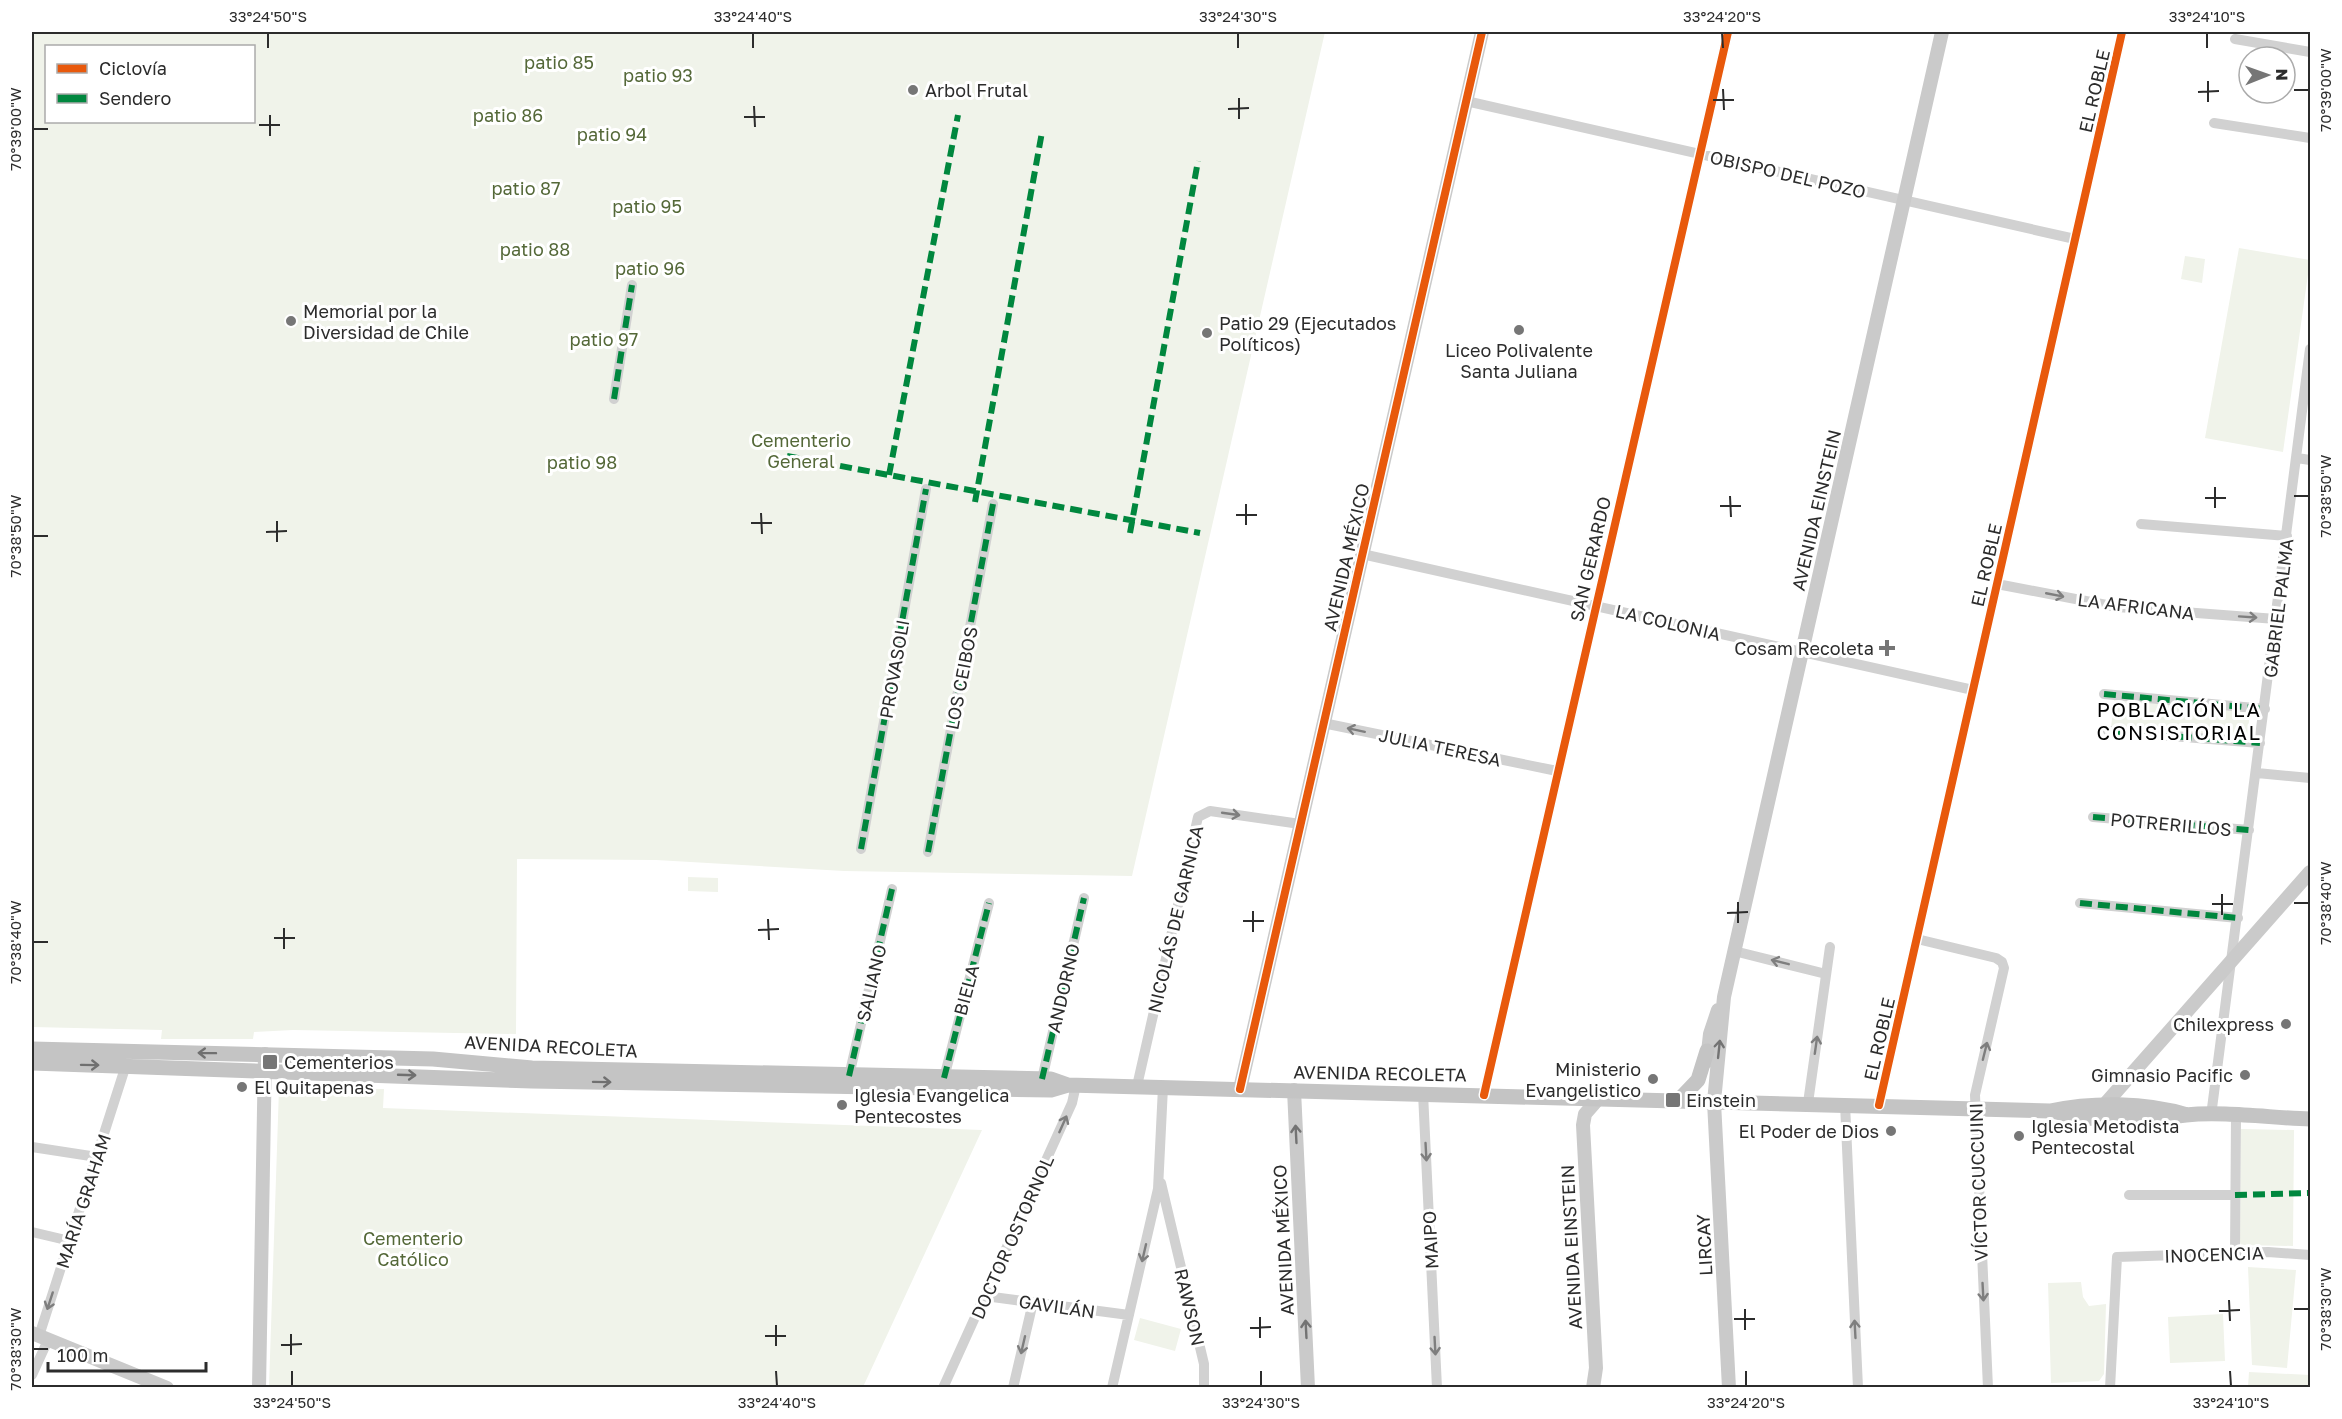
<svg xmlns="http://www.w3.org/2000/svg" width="2342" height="1419" font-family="'Golos Text',sans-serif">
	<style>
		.green { fill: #f0f3ea; fill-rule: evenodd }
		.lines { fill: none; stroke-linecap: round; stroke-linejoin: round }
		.street { stroke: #d1d1d1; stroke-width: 10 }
		.secondary { stroke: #cacaca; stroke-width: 14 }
		.primary { stroke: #c4c4c4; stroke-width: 15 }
		.quiet { stroke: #00873e; stroke-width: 6; stroke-dasharray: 12 6; stroke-linecap: butt }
		.cycleway-casing { stroke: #fff; stroke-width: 11 }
		.cycleway { stroke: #e8590c; stroke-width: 8 }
		.oneway { stroke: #7e7e7e }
		.oneway2 { stroke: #737373 }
		.oneway3 { stroke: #707070 }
		.ticks { fill: none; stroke: #2c2c2c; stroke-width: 2 }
		.poi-dot { fill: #767676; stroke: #fff; stroke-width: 2 }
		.labels { text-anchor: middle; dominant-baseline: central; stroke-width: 6; stroke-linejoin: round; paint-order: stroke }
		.park-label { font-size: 18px; fill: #546838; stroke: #fff }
		.poi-label { font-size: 18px; fill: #2c2c2c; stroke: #fff; text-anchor: start }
		.street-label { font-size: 18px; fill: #2c2c2c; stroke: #fff }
		.neighbourhood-label { font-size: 20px; letter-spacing: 1.5px; fill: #000; stroke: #fff }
		.neatline { fill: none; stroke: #2c2c2c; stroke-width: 2 }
		.ticks-label { font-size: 15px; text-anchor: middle; fill: #2c2c2c }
	</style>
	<rect width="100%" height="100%" fill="#fff"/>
	<path class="green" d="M32,32H1325L1132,876L844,871L656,860L517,859L516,1034L293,1030L254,1032L253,1039H161L162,1030L32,1027ZM46,46H254V122H46Z
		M2239,248L2310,260L2283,452L2205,438Z
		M2185,256L2205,259L2202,283L2181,279Z
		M2114,700L2250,712L2247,740L2111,728Z
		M688,877L718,878V892L688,891Z
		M279,1088L384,1089L383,1108L982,1130L863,1387H269Z
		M2241,1129L2294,1130L2293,1246L2241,1245L2240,1242Z
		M2248,1267L2296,1270L2287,1368L2252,1365Z
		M2081,1282L2083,1297L2089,1306L2106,1304L2104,1374L2099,1381L2051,1383L2048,1283Z
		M2223,1314L2225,1361L2170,1363L2168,1317Z
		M1140,1318L1181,1329L1175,1351L1134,1340Z
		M2249,1372L2310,1375V1387H2248Z"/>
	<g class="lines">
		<path class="street" d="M2235,39L2310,52
			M1466,101L2075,239
			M2214,123L2310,138
			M614,399L632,285
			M2297,458L2310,460
			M2141,524L2287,536
			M1362,554L1973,690
			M1997,584L2117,607L2276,619
			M2104,694L2265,709
			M1323,723L1557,771
			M2108,731L2260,743
			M2257,773L2310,778
			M2093,817L2249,830
			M861,849L926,489
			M928,852L993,504
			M2080,903L2238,918
			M1917,939L1996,958L2002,962L2004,968L1975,1095L1988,1388
			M1734,951L1826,974
			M849,1076L892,889
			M944,1078L989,903
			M1042,1079L1084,898
			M1137,1086L1198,817L1210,811L1300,824
			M1423,1093L1437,1388
			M1484,1095L1728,32
			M1808,1103L1830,947
			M1845,1104L1858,1388
			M1879,1105L2122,32
			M2211,1116L2310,349
			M32,1147L97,1157
			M1161,1183L1204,1364V1388
			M2129,1195H2235
			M32,1232L70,1241
			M2235,1254L2236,1117
			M985,1296L1129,1315
			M39,1336L126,1065
			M32,1375L48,1340
			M943,1388L1072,1103L1076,1085
			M1013,1388L1033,1302
			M1112,1388L1158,1189L1163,1087
			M2110,1388L2117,1257L2268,1252L2310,1255"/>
		<path class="secondary" d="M1707,1061L1710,1034L1718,1010
			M1240,1089L1482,32
			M1294,1090L1308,1388
			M2099,1111L2310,872
			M32,1333L167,1388
			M259,1388L265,1054
			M1593,1388L1596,1368L1583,1125L1585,1114L1599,1098
			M1729,1388L1714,1102L1724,997L1942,32"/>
		<path class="primary" d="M32,1049L433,1059L532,1068L1051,1079L1068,1085L2050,1111C2093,1102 2145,1102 2187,1115
			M32,1063L532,1081L1051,1090L1068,1085
			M1678,1101L1698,1080L1707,1051
			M2053,1111C2096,1124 2142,1120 2186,1115C2222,1111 2273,1118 2310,1119"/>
		<path class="quiet" d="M614,399L632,285
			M787,456L1200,533
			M889,475L958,115
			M975,502L1042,132
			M1130,533L1198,161
			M2104,694L2265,709
			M2108,731L2260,743
			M2093,817L2249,830
			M861,849L926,489
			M928,852L993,504
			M2080,903L2238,918
			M849,1076L892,889
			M944,1078L989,903
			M1042,1079L1084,898
			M2235,1195L2310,1193"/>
		<defs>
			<path id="cycleway" d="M1240,1089L1482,32
				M1484,1095L1728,32
				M1879,1105L2122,32"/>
		</defs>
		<use href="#cycleway" class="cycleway-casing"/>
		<use href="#cycleway" class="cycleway"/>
	</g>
	<defs><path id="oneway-shaft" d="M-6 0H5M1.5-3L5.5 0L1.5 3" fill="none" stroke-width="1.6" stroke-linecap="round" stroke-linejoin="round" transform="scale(1.5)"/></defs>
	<g class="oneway">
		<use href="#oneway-shaft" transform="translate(2055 595) rotate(11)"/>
		<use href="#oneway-shaft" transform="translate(2248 617) rotate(4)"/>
		<use href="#oneway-shaft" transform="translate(1356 730) rotate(-168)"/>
		<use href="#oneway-shaft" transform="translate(1231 814) rotate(8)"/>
		<use href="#oneway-shaft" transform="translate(1780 962) rotate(-166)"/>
		<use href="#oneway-shaft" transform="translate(1816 1045) rotate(-82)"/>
		<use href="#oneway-shaft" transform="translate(1985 1051) rotate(-76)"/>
		<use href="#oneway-shaft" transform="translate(1063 1124) rotate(-66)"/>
		<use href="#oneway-shaft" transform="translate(1426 1152) rotate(87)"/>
		<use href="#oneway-shaft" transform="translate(1144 1253) rotate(103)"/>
		<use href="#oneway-shaft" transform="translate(1983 1292) rotate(87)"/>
		<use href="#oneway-shaft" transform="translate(50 1301) rotate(108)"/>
		<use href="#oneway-shaft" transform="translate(1855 1329) rotate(-93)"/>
		<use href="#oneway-shaft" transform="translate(1023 1345) rotate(103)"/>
		<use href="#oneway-shaft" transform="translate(1435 1346) rotate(87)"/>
	</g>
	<g class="oneway2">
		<use href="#oneway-shaft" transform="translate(1719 1049) rotate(-84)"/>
		<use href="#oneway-shaft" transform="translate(1296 1134) rotate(-93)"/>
		<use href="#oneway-shaft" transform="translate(1306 1329) rotate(-93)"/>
	</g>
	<g class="oneway3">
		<use href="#oneway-shaft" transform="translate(207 1053) rotate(-179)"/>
		<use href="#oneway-shaft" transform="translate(90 1065) rotate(1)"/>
		<use href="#oneway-shaft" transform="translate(407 1075) rotate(2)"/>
		<use href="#oneway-shaft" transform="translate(602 1082) rotate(1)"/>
	</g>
	<path class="ticks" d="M268,33V48M753,33V48M1238,33V48M1722,33L1723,48M2207,33V48M2208,81V102M1723,89L1724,110M2294,90H2309M2198,92L2219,91M1239,98V119M1713,100H1734M754,106L755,127M1228,109L1249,108M270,115V136M744,117H765M259,125H280M33,129H48M2215,487V508M1730,496L1731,517M2294,496H2309M2205,498H2226M1246,504V525M1720,506H1741M761,513L762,534M1236,515H1257M277,521V542M751,523H772M266,532L287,531M33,536H48M2222,894V915M1738,902V923M2294,903H2309M2212,904H2233M1253,911V932M1727,913L1748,912M768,919L769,940M1243,921H1264M284,928V949M758,930L779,929M274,938H295M33,942H48M2229,1300L2230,1321M1745,1309V1330M2294,1309H2309M2219,1311L2240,1310M1260,1317V1338M1734,1319H1755M776,1325V1346M1250,1328L1271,1327M291,1334V1355M765,1336H786M281,1345L302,1344M33,1349H48M292,1371V1386M776,1371L777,1386M1261,1371V1386M1746,1371V1386M2230,1371L2231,1386"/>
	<g class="poi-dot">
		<circle cx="913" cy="90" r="6"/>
		<circle cx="291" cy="321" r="6"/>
		<circle cx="1519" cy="330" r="6"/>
		<circle cx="1207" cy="333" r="6"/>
		<path d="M1884 639h6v6h6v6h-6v6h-6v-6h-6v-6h6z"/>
		<circle cx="2286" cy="1024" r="6"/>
		<rect x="262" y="1054" width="16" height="16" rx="3"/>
		<circle cx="2245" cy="1075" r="6"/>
		<circle cx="1653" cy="1079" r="6"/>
		<circle cx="242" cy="1087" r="6"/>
		<rect x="1665" y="1092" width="16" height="16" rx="3"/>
		<circle cx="842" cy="1105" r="6"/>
		<circle cx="1891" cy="1131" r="6"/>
		<circle cx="2019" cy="1136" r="6"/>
	</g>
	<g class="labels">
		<g class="park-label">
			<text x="559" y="62">patio 85</text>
			<text x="658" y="75">patio 93</text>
			<text x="508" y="115">patio 86</text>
			<text x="612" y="134">patio 94</text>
			<text x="526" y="188">patio 87</text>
			<text x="647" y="206">patio 95</text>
			<text x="535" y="249">patio 88</text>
			<text x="650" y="268">patio 96</text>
			<text x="604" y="339">patio 97</text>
			<text x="801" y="440">Cementerio<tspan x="801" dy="21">General</tspan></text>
			<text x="582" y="462">patio 98</text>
			<text x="413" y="1238">Cementerio<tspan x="413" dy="21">Católico</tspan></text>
		</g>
		<g class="poi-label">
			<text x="925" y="90">Arbol Frutal</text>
			<text x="303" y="311">Memorial por la<tspan x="303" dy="21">Diversidad de Chile</tspan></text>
			<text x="1219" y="323">Patio 29 (Ejecutados<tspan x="1219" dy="21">Políticos)</tspan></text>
			<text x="1519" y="350" text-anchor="middle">Liceo Polivalente<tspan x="1519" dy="21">Santa Juliana</tspan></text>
			<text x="1874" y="648" text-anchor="end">Cosam Recoleta</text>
			<text x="2274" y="1024" text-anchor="end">Chilexpress</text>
			<text x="284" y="1062">Cementerios</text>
			<text x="1641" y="1069" text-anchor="end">Ministerio<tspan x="1641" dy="21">Evangelistico</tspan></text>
			<text x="2233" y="1075" text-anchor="end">Gimnasio Pacific</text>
			<text x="254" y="1087">El Quitapenas</text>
			<text x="854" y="1095">Iglesia Evangelica<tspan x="854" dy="21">Pentecostes</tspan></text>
			<text x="1686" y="1100">Einstein</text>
			<text x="2031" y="1126">Iglesia Metodista<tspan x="2031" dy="21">Pentecostal</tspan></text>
			<text x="1879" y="1131" text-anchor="end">El Poder de Dios</text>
		</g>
		<g class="street-label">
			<text transform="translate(2094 91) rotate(-77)">EL ROBLE</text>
			<text transform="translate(1788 174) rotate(13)">OBISPO DEL POZO</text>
			<text transform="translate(1816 510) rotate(-77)">AVENIDA EINSTEIN</text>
			<text transform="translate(1346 557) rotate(-77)">AVENIDA MÉXICO</text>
			<text transform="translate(1590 559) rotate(-77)">SAN GERARDO</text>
			<text transform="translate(1986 565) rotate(-77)">EL ROBLE</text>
			<text transform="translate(2136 606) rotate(7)">LA AFRICANA</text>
			<text transform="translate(2278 608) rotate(-83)">GABRIEL PALMA</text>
			<text transform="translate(1668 622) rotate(13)">LA COLONIA</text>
			<text transform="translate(894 669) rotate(-80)">PROVASOLI</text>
			<text transform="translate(961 678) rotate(-79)">LOS CEIBOS</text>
			<text transform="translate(1440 747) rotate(12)">JULIA TERESA</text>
			<text transform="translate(2171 824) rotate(5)">POTRERILLOS</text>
			<text transform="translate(1175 919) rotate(-77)">NICOLÁS DE GARNICA</text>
			<text transform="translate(871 983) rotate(-77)">SALIANO</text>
			<text transform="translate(1063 988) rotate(-77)">ANDORNO</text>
			<text transform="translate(966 990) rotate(-75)">BIELA</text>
			<text transform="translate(1879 1039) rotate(-77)">EL ROBLE</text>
			<text transform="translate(551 1046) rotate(3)">AVENIDA RECOLETA</text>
			<text transform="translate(1380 1073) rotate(1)">AVENIDA RECOLETA</text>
			<text transform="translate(1978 1182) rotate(-92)">VÍCTOR CUCCUINI</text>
			<text transform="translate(83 1201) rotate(-72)">MARÍA GRAHAM</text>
			<text transform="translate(1012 1237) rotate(-66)">DOCTOR OSTORNOL</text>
			<text transform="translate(1283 1240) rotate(-93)">AVENIDA MÉXICO</text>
			<text transform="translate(1430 1240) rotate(-93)">MAIPO</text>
			<text transform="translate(1704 1245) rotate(-93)">LIRCAY</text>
			<text transform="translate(1571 1247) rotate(-93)">AVENIDA EINSTEIN</text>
			<text transform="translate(2214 1254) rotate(-2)">INOCENCIA</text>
			<text transform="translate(1057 1306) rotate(8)">GAVILÁN</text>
			<text transform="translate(1190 1307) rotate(77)">RAWSON</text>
		</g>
		<g class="neighbourhood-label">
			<text x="2179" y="709">POBLACIÓN LA<tspan x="2179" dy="23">CONSISTORIAL</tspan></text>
		</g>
	</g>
	<rect width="2342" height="1419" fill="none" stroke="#ffffff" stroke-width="66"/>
	<rect x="45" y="45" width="210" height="78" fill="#ffffff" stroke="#ababab" stroke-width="1.5"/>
	<rect x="57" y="64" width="30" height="9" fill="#e8590c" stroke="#ababab" stroke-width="1.5"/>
	<text x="99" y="75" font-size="18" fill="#2c2c2c">Ciclovía</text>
	<rect x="57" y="94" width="30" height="9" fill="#00873e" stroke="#ababab" stroke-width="1.5"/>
	<text x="99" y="105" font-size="18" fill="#2c2c2c">Sendero</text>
	<g transform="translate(2267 75) rotate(89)"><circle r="28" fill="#ffffff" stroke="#ababab" stroke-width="1.5"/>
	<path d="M0-4.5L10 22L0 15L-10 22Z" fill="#767676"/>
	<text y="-9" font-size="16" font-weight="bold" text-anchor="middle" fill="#2c2c2c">N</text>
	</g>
	<path d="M48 1362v9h158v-9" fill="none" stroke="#2c2c2c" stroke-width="3"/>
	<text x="57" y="1362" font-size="18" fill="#2c2c2c" stroke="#ffffff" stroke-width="4.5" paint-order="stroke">100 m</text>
	<rect x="33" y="33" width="2276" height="1353" class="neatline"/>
	<g class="ticks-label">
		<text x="268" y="22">33°24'50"S</text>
		<text x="753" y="22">33°24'40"S</text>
		<text x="1238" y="22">33°24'30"S</text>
		<text x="1722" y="22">33°24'20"S</text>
		<text x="2207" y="22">33°24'10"S</text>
		<text transform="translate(2326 90) rotate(-90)" y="5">70°39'00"W</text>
		<text transform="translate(16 129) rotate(-90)" y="5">70°39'00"W</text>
		<text transform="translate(2326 496) rotate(-90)" y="5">70°38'50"W</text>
		<text transform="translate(16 536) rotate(-90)" y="5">70°38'50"W</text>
		<text transform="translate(2326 903) rotate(-90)" y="5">70°38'40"W</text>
		<text transform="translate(16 942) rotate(-90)" y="5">70°38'40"W</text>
		<text transform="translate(2326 1309) rotate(-90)" y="5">70°38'30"W</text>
		<text transform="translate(16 1349) rotate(-90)" y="5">70°38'30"W</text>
		<text x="292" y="1408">33°24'50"S</text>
		<text x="777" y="1408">33°24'40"S</text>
		<text x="1261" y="1408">33°24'30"S</text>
		<text x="1746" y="1408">33°24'20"S</text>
		<text x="2231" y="1408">33°24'10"S</text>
	</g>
</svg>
